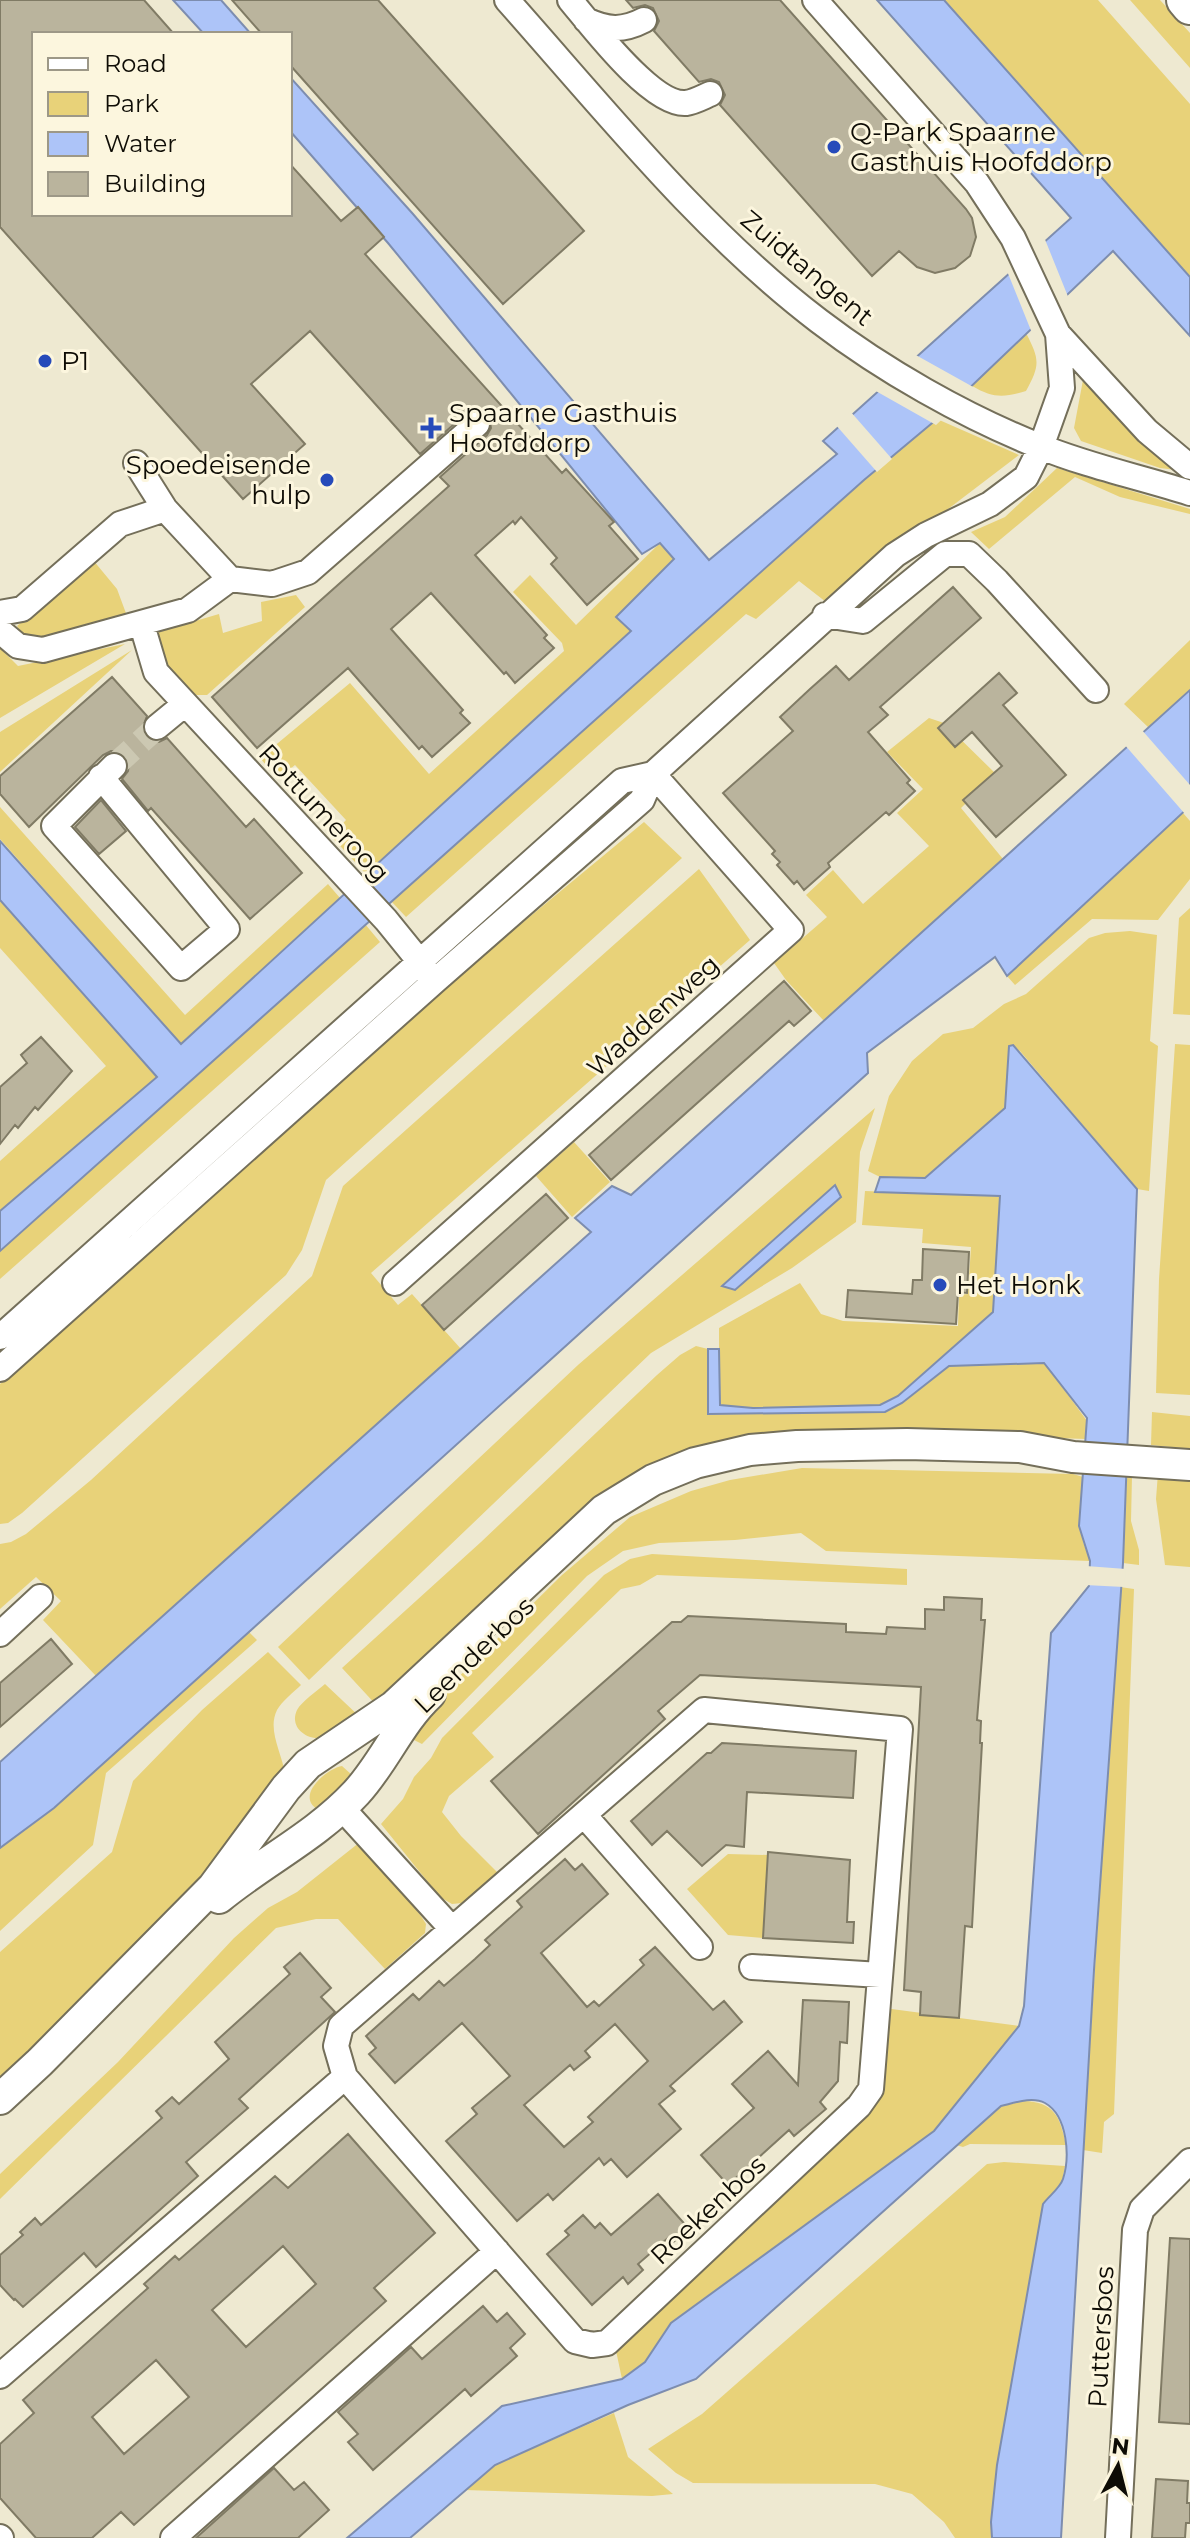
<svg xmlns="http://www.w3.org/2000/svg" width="1190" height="2538" font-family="Montserrat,sans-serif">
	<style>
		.green { fill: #e8d279 }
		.water { fill: #adc4f8; stroke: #7d8daf; stroke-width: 2 }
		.pier { fill: #eee9d1 }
		.building { fill: #bab49d; stroke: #807b65; stroke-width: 2; fill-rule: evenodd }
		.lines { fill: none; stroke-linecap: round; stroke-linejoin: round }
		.minor-tunnel { stroke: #ccc8b2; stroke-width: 24; stroke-dasharray: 24 12; stroke-linecap: butt }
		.minor-casing { stroke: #746f5a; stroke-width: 28 }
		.major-casing { stroke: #746f5a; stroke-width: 34 }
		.highway-casing { stroke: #746f5a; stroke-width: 40 }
		.minor { stroke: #fff; stroke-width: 24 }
		.major { stroke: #fff; stroke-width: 30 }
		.highway { stroke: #fff; stroke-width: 36 }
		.poi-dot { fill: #274bba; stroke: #fcf6de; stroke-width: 3 }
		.labels { text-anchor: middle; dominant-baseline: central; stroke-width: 6; stroke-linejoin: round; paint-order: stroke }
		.poi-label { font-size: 26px; fill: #0e0c05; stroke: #fcf6de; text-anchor: start }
		.street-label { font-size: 26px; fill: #0e0c05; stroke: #fcf6de }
	</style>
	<rect width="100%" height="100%" fill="#eee9d1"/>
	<path class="green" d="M944,0H1098L1190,104V277Z
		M1130,0H1160L1190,33V68Z
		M1026,333C1040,360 1040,365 1026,391C1003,398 993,398 972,386Z
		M1089,379L1176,470L1160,468L1081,441L1074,428L1083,380Z
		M937,419L1019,455L826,602L799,581L756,619L746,614L406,917L391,901L864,480Z
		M1057,468L1190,509V514L1120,497L1075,477L989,549L971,532L1005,517Z
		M660,543L674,559L617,616L631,631L366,874L331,836L346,820L295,765L278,779L260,758L350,683L429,774L564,651L562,643L513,592L530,575L576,625Z
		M93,560L117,589L127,616L41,638L22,634L17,626Z
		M296,595L305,607L207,695H191C174,676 159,659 158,632L219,614L223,633L262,621L261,602Z
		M1190,640V690L1149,728L1124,704Z
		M125,644L0,718V648L18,666Z
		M132,650L0,772V732Z
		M929,718L944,723L996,774L961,808L1003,859L824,1021L786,980L774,963L827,917L806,895L833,870L863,904L929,846L897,813L923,789L887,752Z
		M0,807L185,1015L328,884L340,898L181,1044L0,839Z
		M1183,813L1190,821V879L1158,920L1092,919L1015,985L1007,976Z
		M644,822L682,858L326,1180L302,1250L286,1275L22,1513L8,1523L0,1524V1384L446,986Z
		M699,869L750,940L371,1273L398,1305L412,1294L461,1349L96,1676L43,1620L61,1601L36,1577L0,1609V1544L11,1542L26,1534L91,1480L312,1276L343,1186Z
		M0,900L157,1077L0,1211V1161L106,1066L0,948Z
		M1190,908V1015L1173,1014L1179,918Z
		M365,924L380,942L0,1279V1250Z
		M1130,931L1157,935L1150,1041L1158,1046L1149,1191L1137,1189L1020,1051L1009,1046L1005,1108L925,1178L880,1177L868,1171L889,1096L912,1061L943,1034L973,1028L1004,1004L1026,994L1089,938L1105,933Z
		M1175,1044L1190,1045V1395L1156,1393L1159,1279Z
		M875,1108L860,1152L856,1222L792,1268L651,1353L309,1680L278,1647L578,1365Z
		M574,1142L610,1182L572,1217L536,1176Z
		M865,1191L1000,1196L993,1312L898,1396L880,1405L753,1408L719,1405V1328L800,1283L821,1314L843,1321L958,1326L959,1295L968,1294L971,1247L922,1243L923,1229L862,1225Z
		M696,1346L708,1349V1414L885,1412L902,1403L949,1366L1045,1363L1087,1421L1086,1439L967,1435L702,1449L379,1708L342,1668L481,1542L657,1375L680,1355Z
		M1152,1412L1190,1416V1449L1151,1445Z
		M802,1468L1073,1474L1083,1477V1542L1090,1561L826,1551L801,1533L735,1540L659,1543L623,1551L587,1576L422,1744L406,1736L423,1712L562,1575L630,1517L691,1491L730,1480Z
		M1158,1473L1190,1478V1567L1165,1565L1156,1499Z
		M1125,1475L1132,1476L1131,1521L1139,1550V1565L1123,1563Z
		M652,1554L907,1569V1585L657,1575L640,1585L621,1589L472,1733L494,1757L449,1796L442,1812L461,1836L498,1873L462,1903L452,1904L440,1897L381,1824L403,1799L414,1777L431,1758L442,1738L604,1575L630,1559Z
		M1120,1587L1134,1589L1114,2114L1104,2122L1102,2153L1083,2150Z
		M249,1632L257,1640L106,1773L93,1845L0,1931V1848L54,1808Z
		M268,1652L301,1685C294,1692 282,1701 277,1710C267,1730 282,1753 285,1774L210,1879L0,2085V1952L112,1852L133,1781L202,1710Z
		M325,1684L360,1717C349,1724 334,1736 321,1738C306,1740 289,1727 297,1710C302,1701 317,1691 325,1684Z
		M342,1766L352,1775V1784L317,1809C295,1795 328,1768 342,1766Z
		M360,1842L421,1916L426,1924L425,1933L385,1969L338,1919H316L276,1928L0,2199V2174L118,2062L234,1938L268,1908L297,1892Z
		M728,1854L768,1855L763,1938L728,1935L687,1889Z
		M884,2008L1019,2026L934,2131L671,2323L645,2362L622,2379L615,2346L874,2105L882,2095L880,2079Z
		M1023,2101C1055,2102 1060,2117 1066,2145L970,2144L963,2147L956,2145L1001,2106Z
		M1004,2162L1065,2166L1062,2182L1043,2204L997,2465L991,2522L992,2538H955L944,2522L912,2494L875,2484L693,2483L676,2473L648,2449L702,2414L987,2164Z
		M614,2413L628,2457L673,2494L652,2496L465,2490L495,2465Z"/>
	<path class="water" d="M173,0H221L251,34H204Z
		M877,0H944L1190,277V336L1113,251L937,419L864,480L0,1251V1211L157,1077L0,900V841L181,1044L631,631L616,617L674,559L660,543L642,554L388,243L290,131V77L413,214L709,560L837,454L823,441L1071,218Z
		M1190,690V806L1007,976L995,957L867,1053L868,1073L54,1808L0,1848V1762L591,1232L575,1218L612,1186L631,1195Z
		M1013,1045L1137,1189L1123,1563L1094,1970L1061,2538H992L991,2522L997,2465L1043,2204C1049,2196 1060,2188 1063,2179C1070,2157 1068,2116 1045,2103C1032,2096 1014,2103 1001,2106L696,2379L628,2405L495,2465L410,2538H347L502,2406L622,2379L645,2362L671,2323L934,2131L1019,2026L1024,2006L1051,1633L1089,1586L1090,1561L1079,1526L1087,1418L1044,1363L949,1366L902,1403L885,1412L708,1414V1349H719L720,1405L753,1408L880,1405L898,1396L993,1312L1000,1196L875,1192L880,1177L925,1178L1005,1108L1009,1046Z
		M835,1185L841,1197L735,1290L722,1286Z"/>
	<path class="pier" d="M1044,237L1069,299L1032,333L1007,271Z
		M914,354L975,388L936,425L874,390Z
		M850,411L892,459L877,472L835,424Z
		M1141,729L1190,785V810L1185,814L1124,744Z
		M1086,1566L1126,1569L1124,1587L1085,1585Z"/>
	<path class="building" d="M0,0H144L174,34H34V214H290V164L341,221L358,207L384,237L365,254L562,473L566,469L614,522L609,526L638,559L587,605L551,564L557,558L521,517L515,524L513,521L475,555L547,635L544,638L554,648L515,683L506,672L504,674L431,593L391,629L463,710L460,713L470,723L432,757L422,746L419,749L348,668L257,748L212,697L449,486L440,477L487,435L491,428L489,415L481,410L468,412L420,454L310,331L251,384L305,444L243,499L0,227Z
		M232,0H378L584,231L503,304L290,65V34H262Z
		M626,0H780L966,209L972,218L976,237L970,256L955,268L935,273L917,267L899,251L872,276L720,105L725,95L719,82L711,79L699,82L654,31L659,21L653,8L645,5L633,8Z
		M953,587L981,618L880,707L888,715L868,732L910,780L907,783L915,791L889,815L886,812L828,863L830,867L804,890L797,881L794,884L777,865L780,862L772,854L775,851L723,793L793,731L780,717L810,689L836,666L849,680Z
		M999,673L1017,693L1003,705L1066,775L996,837L963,800L1002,766L972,732L955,747L938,728Z
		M112,677L147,716L142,729L146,737L159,742L167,738L246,827L254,819L302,873L250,919L151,808L148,811L122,779L128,771L129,763L119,752L111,751L103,755L29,827L0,794V776Z
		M101,800L126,831L99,854L75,827Z
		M784,981L811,1011L794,1026L789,1021L611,1180L589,1155Z
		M41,1037L72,1071L38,1110L35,1107L18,1128L15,1125L0,1144V1087L27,1063L21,1055Z
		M546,1194L568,1218L444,1330L422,1305Z
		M923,1249L969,1252L967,1293L958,1292L956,1324L846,1317L848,1290L912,1294L913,1280H922Z
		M944,1597L982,1599L981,1620H985L977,1720L981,1721L980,1743H982L972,1927L965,1926L959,2018L920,2015L921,1992L904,1990L921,1687L700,1675L658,1711L665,1719L538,1834L491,1781L672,1622H681L688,1616L846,1624V1632L886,1634L887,1627L925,1629V1609L944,1610Z
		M51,1639L72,1664L0,1727V1683Z
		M722,1743L856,1751L853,1798L747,1792L744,1847L726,1845L702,1866L667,1831L652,1845L631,1821L707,1753H711Z
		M768,1852L850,1860L847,1922H854L853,1943L763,1938Z
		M565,1859L575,1870L582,1864L608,1894L541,1953L587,2007L594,2001L599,2006L644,1965L640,1960L655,1947L713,2010L724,2001L742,2022L670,2086L675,2091L659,2104L681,2129L627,2177L611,2159L604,2165L599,2158L553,2200L548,2194L517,2221L446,2141L477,2114L472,2108L510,2076L462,2023L395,2083L369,2054L376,2048L366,2036L413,1994L419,2000L439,1981L444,1986L475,1959L490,1945L485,1940L522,1907L517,1901ZM615,2024L648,2061L588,2117L593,2122L564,2147L524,2105L570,2065L574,2070L590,2057L585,2051Z
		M300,1953L331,1988L321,1997L335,2012L239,2099L248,2108L186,2162L198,2176L144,2224L96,2267L84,2253L23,2307L15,2299L14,2300L0,2285V2255L23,2235L20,2232L35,2218L41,2225L162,2118L156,2111L172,2097L179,2104L229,2059L215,2042L290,1974L284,1967Z
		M803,2000L849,2002L847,2043L840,2042L838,2081L820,2102L826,2109L794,2136L789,2130L728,2185L701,2155L754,2108L732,2084L768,2051L798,2085Z
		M348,2134L435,2233L374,2288L386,2301L134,2525L121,2512L92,2538H36L0,2498V2444L34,2413L23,2400L148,2288L144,2284L175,2256L179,2260L275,2176L288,2188ZM283,2246L316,2284L246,2347L212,2310ZM156,2360L189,2397L124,2454L92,2417Z
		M658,2194L689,2229L672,2243L668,2238L638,2264L643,2270L628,2284L623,2277L592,2305L547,2254L569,2235L565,2231L583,2215L595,2228L600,2223L611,2235Z
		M1170,2238L1190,2239V2424L1159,2422Z
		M483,2306L497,2322L507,2313L525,2334L510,2348L517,2356L471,2396L465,2389L373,2470L348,2442L358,2434L338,2412L411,2347L422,2359Z
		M274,2468L294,2490L304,2482L329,2510L298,2538H196Z
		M1156,2479L1188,2481L1187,2503H1190V2523H1186L1185,2538H1152Z"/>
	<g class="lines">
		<path class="minor-tunnel" d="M114,766L157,727"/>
		<defs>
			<path id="minor" d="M507,0C604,109 702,232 819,321C883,370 964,416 1039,446C1087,466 1140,477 1190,493
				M570,0C591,25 652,106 686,103C694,102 703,97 710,94
				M815,0L977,183L1013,238L1058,334L1147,431L1190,467
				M586,20C607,30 623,31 644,20
				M230,579L272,584L308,572L477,424
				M0,613L22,609L120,524L165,509
				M825,615L863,621L945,554H969L997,581L1096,690
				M142,625L156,672L386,920L429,973
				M0,631L18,646L43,650L188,610L230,579L165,509L136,463
				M157,727L185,704
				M101,777L227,929L181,968L54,826L114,766
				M395,1283L791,930L653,774
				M0,1337L622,781L653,774
				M0,1369L436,980L642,800L653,774L895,555L926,535L990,504L1026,477L1041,447L1062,388L1058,334
				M0,1634L40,1597
				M704,1710L900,1729L871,2089L859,2106L607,2343L592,2345L575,2341L345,2077L336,2046L341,2026Z
				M341,1807L452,1929
				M584,1815L700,1947
				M752,1967L880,1975
				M0,2376L345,2077
				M0,2537L1,2538
				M173,2538L497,2251
				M1118,2538L1135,2230L1142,2209L1190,2161"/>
			<path id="major" d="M219,1898C264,1861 316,1836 356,1793C384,1763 399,1723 430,1694
				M0,2099L40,2062L213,1887L286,1788L308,1764L394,1706L604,1510L653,1480L695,1463L750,1450L797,1446L907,1444L1020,1447L1073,1457L1190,1465"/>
			<path id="highway" d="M1185,0L1190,6"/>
		</defs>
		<use href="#minor" class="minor-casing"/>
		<use href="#major" class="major-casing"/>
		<use href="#highway" class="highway-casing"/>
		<use href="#minor" class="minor"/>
		<use href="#major" class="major"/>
		<use href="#highway" class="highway"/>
	</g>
	<g class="poi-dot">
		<circle cx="834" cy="147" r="8"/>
		<circle cx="45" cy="361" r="8"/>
		<path d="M427 416h8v8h8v8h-8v8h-8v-8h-8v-8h8z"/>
		<circle cx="327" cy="480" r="8"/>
		<circle cx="940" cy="1285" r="8"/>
	</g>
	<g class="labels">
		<g class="poi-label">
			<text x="850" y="132">Q-Park Spaarne<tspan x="850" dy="30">Gasthuis Hoofddorp</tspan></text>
			<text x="61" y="361">P1</text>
			<text x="449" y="413">Spaarne Gasthuis<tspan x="449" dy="30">Hoofddorp</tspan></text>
			<text x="311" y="465" text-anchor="end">Spoedeisende<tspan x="311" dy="30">hulp</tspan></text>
			<text x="956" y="1285">Het Honk</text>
		</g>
		<g class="street-label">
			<text transform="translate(807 268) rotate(40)">Zuidtangent</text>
			<text transform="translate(324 813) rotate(47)">Rottumeroog</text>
			<text transform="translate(653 1016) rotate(-42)">Waddenweg</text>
			<text transform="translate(474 1655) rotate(-44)">Leenderbos</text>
			<text transform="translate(708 2210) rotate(-43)">Roekenbos</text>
			<text transform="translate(1101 2337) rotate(-87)">Puttersbos</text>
		</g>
	</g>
	<rect x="32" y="32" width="260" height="184" fill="#fcf6de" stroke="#9d9887" stroke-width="2"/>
	<rect x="48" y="58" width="40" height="12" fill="#ffffff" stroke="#9d9887" stroke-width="2"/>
	<text x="104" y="72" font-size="24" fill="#0e0c05">Road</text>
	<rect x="48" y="92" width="40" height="24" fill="#e8d279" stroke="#9d9887" stroke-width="2"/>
	<text x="104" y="112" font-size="24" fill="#0e0c05">Park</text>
	<rect x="48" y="132" width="40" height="24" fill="#adc4f8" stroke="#9d9887" stroke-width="2"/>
	<text x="104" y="152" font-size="24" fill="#0e0c05">Water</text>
	<rect x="48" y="172" width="40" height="24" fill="#bab49d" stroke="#9d9887" stroke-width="2"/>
	<text x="104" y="192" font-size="24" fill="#0e0c05">Building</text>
	<g transform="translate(1118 2466) rotate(7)" stroke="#fcf6de" stroke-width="6" paint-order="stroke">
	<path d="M0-6L14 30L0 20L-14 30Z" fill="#0e0c05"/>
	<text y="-12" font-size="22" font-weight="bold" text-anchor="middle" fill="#0e0c05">N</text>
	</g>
</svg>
